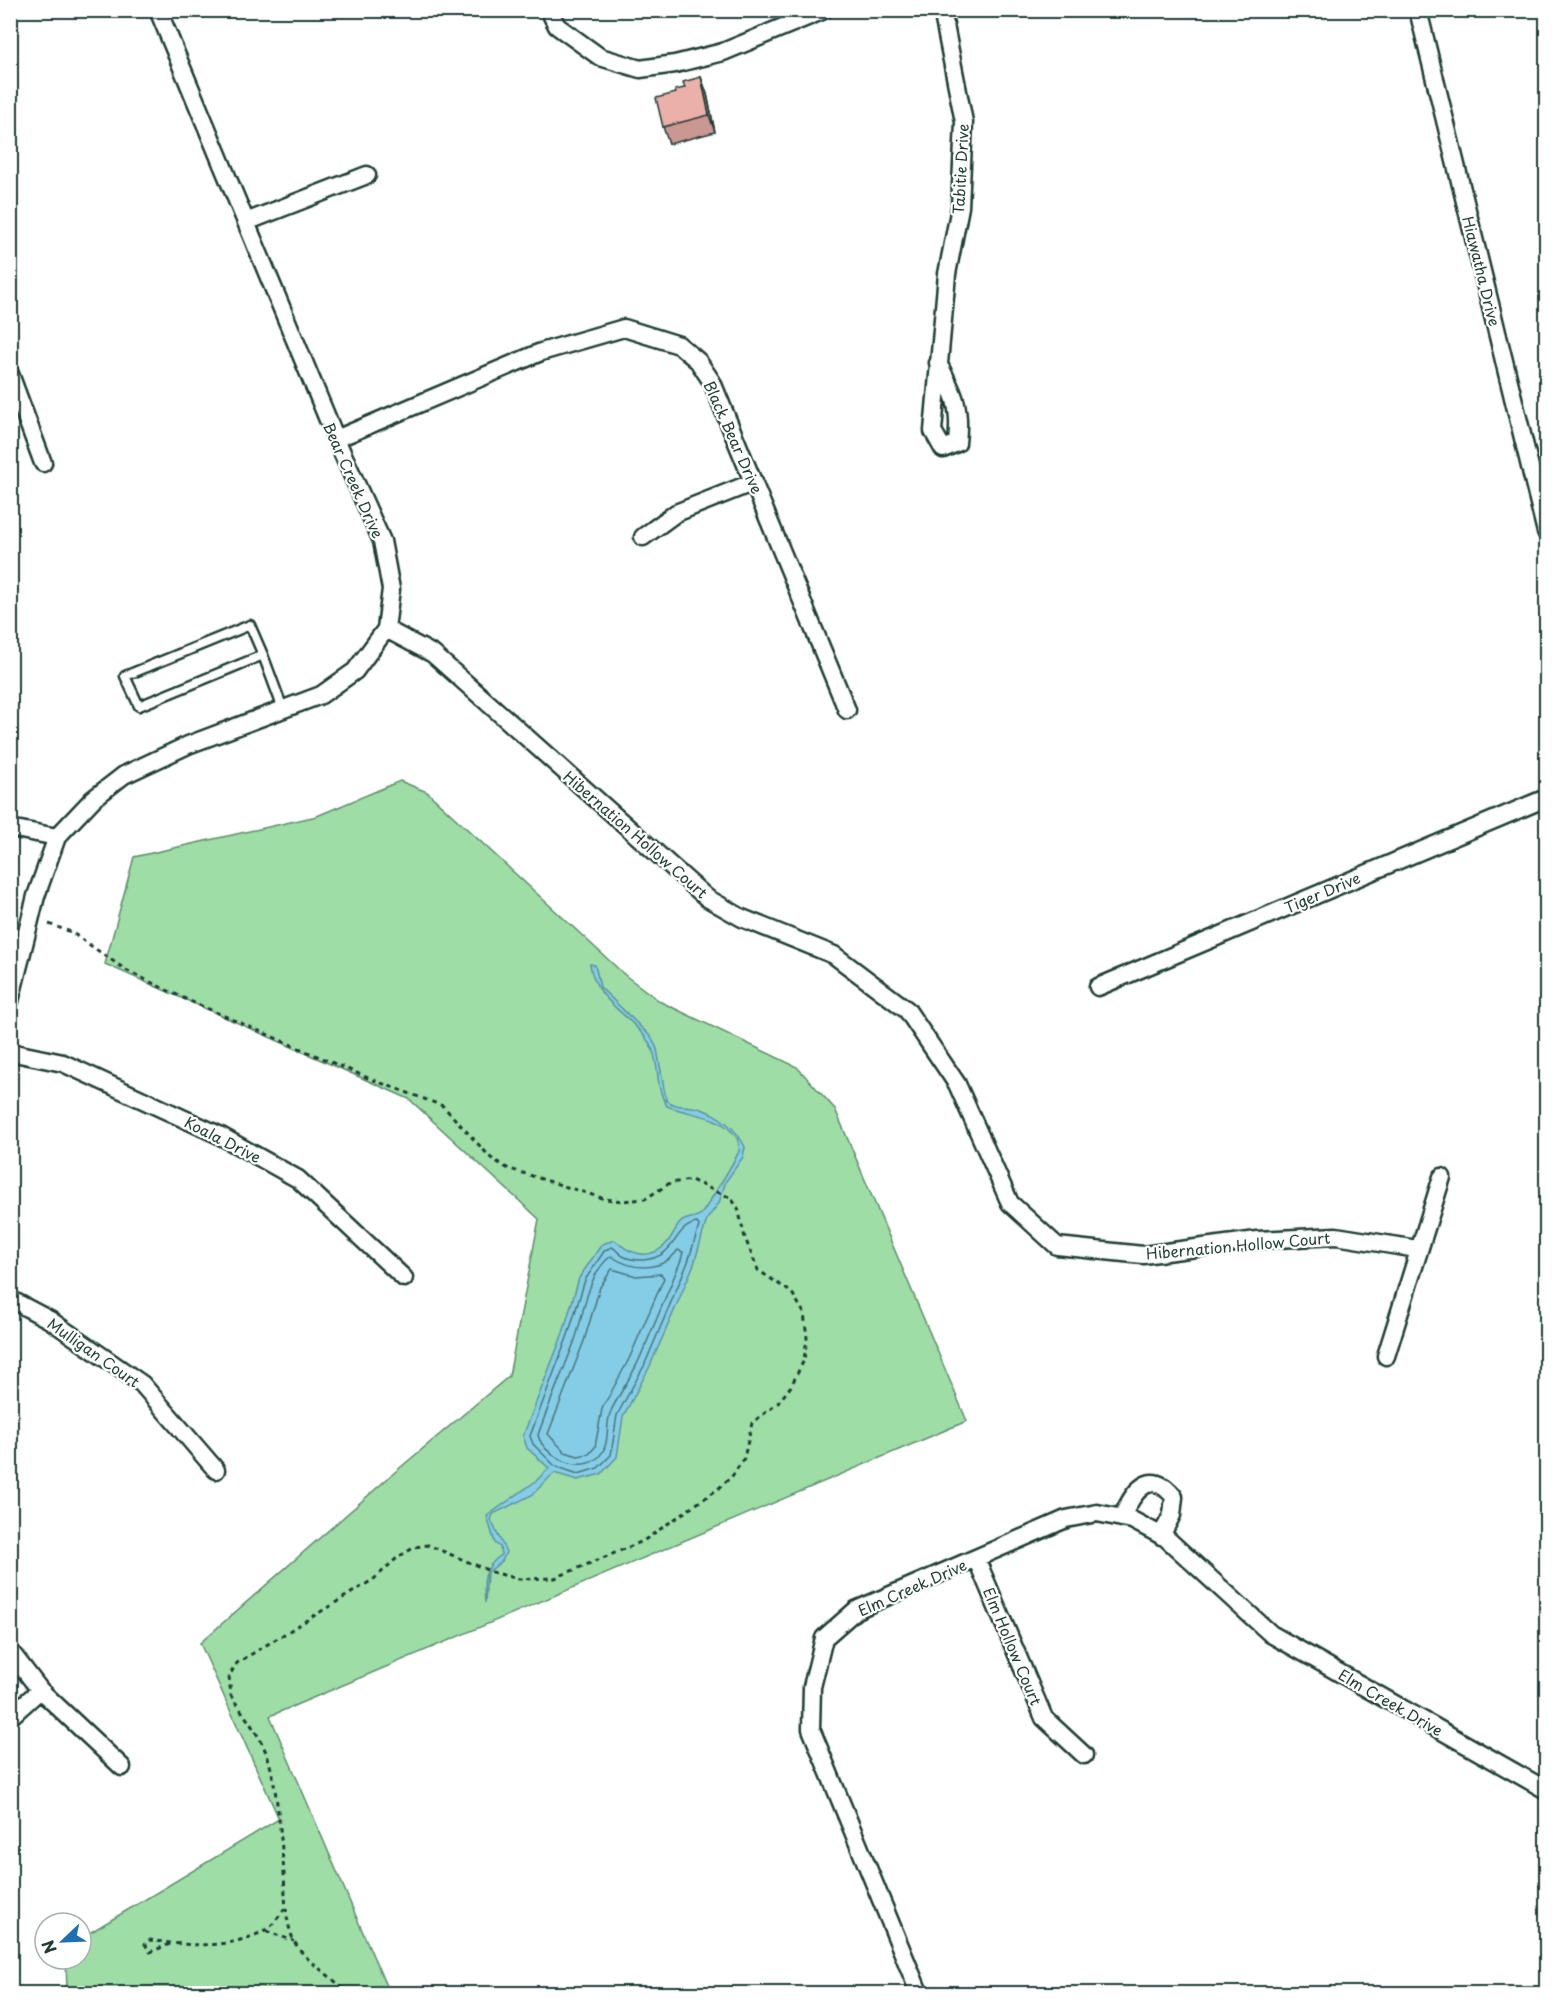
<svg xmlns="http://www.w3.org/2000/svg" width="1557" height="2004" font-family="'Playpen Sans',sans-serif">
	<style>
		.green { fill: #9edda6; stroke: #5e8d6d; stroke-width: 1.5 }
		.water { fill: #85cce7; stroke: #5c939f; stroke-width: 1.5 }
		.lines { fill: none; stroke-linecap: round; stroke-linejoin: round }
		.shore { stroke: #48767c; stroke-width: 1.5 }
		.service-casing { stroke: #1f3d34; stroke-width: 13 }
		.minor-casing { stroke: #1f3d34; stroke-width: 21 }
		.path { stroke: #1f3d34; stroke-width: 3; stroke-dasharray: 4.5 4.5; stroke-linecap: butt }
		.service { stroke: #fff; stroke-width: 8 }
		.minor { stroke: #fff; stroke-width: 16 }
		.wall { fill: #ca9792; stroke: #1f3d34; stroke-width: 1.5 }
		.shaded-wall { fill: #a47b77; stroke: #1f3d34; stroke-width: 1.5 }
		.building { fill: #ebb0aa; stroke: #1f3d34; stroke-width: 1.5 }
		.labels { text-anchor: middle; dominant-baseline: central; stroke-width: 4.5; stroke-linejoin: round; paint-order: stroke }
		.street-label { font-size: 15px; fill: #1f3d34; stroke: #fff }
	</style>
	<rect width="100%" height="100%" fill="#fff"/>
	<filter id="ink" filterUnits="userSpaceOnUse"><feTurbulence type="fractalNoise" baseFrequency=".0167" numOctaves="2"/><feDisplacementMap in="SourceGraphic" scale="12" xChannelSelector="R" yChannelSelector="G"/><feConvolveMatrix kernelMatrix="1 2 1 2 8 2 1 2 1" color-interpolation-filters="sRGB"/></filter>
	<g filter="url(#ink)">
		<path class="green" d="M400,781L427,792L626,976L661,1002L797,1067L835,1109L967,1421L270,1716L389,1993H67L66,1959H81V1938L279,1819L200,1643L395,1472L509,1376L539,1219L409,1099L105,964L134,857L317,816Z"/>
		<path class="water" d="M590,964L595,965L600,987L652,1038L657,1049L666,1100C676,1108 686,1105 698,1108C719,1114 737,1129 745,1147L743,1157L726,1181L719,1203L707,1219L694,1264L672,1316L649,1368L623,1417L617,1457L601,1474L578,1480L554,1473L532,1495L493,1514L491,1520L506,1552L502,1561L487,1573L485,1603C483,1581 482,1569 501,1555L500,1547L495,1543L487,1516L536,1481L549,1468L527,1448L523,1436L563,1333L579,1278L602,1244L615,1240C628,1253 648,1261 664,1246C671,1240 674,1230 680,1223C685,1217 695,1219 701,1214C704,1212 738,1155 739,1151C740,1148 738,1141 737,1138C720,1113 691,1116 667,1106C654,1087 661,1064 650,1044C632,1014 595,1003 590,964Z"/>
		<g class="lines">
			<path class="shore" d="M697,1223L699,1226L688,1262L644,1366L617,1415L611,1455L598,1468L578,1474L555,1466L533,1444L530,1436L568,1335L585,1280L605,1250L612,1247C616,1249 619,1254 623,1256C628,1259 636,1260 642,1260C678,1258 672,1227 697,1223Z
				M678,1250L683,1252L681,1260C667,1294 653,1329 638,1362C630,1379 619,1394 611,1411C605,1423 610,1440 603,1451C588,1478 544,1459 538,1435C549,1403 563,1372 575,1340C584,1314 587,1274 611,1256C631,1270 661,1273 678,1250Z
				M612,1269L636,1276L661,1274L664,1278L629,1359L602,1409L595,1447L589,1454L578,1456L565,1452L548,1434L584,1341L600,1287Z"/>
			<defs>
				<path id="service" d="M263,655L250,625L125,676L139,706L263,655L283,709"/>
				<path id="minor" d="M549,10L557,26L600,57L640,69L675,64L723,52L824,10
					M1418,10L1546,532
					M246,222L367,175
					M938,363C955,395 961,407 957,443L943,449L933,431L947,274L960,207L964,122L942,10
					M10,374L43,463
					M336,439L541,352L624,328L679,345L698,361L712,382L847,710
					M643,537L676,513L754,482
					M386,629L433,654L707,898L742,918L834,955L907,1010L957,1084L1010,1203L1057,1246L1143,1255L1257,1240L1336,1236L1417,1249
					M10,828L57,837
					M1098,987L1546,798
					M10,1001L36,896L57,837L93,799L124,775L188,745L321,695L355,671L386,629L391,589L382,541L336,439L158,10
					M10,1052L63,1063L219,1135L298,1179L404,1278
					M10,1299L50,1320L142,1384L216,1470
					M1386,1356L1442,1177
					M1122,1518C1132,1493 1150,1466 1174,1497L1172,1515L1161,1536
					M976,1558L1044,1718L1084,1755
					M10,1651L40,1690L122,1767
					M10,1717L40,1690
					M918,1990L811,1729L812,1687L824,1638L856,1610L1066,1519L1097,1513L1132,1520L1166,1538L1271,1634L1546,1790"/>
			</defs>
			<use href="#service" class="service-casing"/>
			<use href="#minor" class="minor-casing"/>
			<path class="path" d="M49,924L71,932L126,970L183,998L368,1078L443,1106L491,1158L507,1168L605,1199L622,1201L645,1199L670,1183L691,1180L731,1198L738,1208L745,1238L758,1270L792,1293L804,1313L807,1338L804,1360L791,1386L778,1403L752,1423L744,1458L733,1475L718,1489L643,1541L555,1578L519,1579L492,1572L428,1545L415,1547L398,1557L374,1579L237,1663L229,1676L231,1696C244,1715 261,1736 268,1758C276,1782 281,1835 283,1862C286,1888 283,1914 293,1939C305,1964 331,1972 346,1994
				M266,1931L294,1941
				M170,1944L150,1952L145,1944L150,1940C187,1946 232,1950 267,1929C274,1925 280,1914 285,1908"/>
			<use href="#service" class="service"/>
			<use href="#minor" class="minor"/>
		</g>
		<path class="wall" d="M701,77L707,94L715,132L669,144L663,127L676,93Z"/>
		<path class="shaded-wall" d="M701,77L707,94L715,132L709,115Z"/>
		<path class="building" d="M701,77L709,115L663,127L656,98L676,93L675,90L685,88L683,82Z"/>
	</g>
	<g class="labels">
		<g class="street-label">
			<text transform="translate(960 169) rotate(-87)">Tabitie Drive</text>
			<text transform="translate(1482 271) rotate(76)">Hiawatha Drive</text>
			<text transform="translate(734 437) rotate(66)">Black Bear Drive</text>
			<text transform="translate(354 480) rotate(66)">Bear Creek Drive</text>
			<text transform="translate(636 834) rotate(41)">Hibernation Hollow Court</text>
			<text transform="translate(1322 892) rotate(-23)">Tiger Drive</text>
			<text transform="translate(223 1139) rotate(27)">Koala Drive</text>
			<text transform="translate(1238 1245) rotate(-5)">Hibernation Hollow Court</text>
			<text transform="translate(94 1352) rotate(35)">Mulligan Court</text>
			<text transform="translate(912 1587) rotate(-24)">Elm Creek Drive</text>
			<text transform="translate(1013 1646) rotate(67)">Elm Hollow Court</text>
			<text transform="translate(1391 1702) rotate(30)">Elm Creek Drive</text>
		</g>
	</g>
	<rect width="1557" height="2004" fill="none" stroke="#fff" stroke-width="36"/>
	<rect x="18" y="18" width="1521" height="1968" fill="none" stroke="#1f3d34" stroke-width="2" filter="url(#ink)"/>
	<g transform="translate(63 1941) rotate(247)"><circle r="28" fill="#ffffff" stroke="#a5b1ae" stroke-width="1.5"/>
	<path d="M0-4.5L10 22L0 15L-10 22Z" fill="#1f6fb2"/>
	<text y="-9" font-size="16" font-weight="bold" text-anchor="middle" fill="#1f3d34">N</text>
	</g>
</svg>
